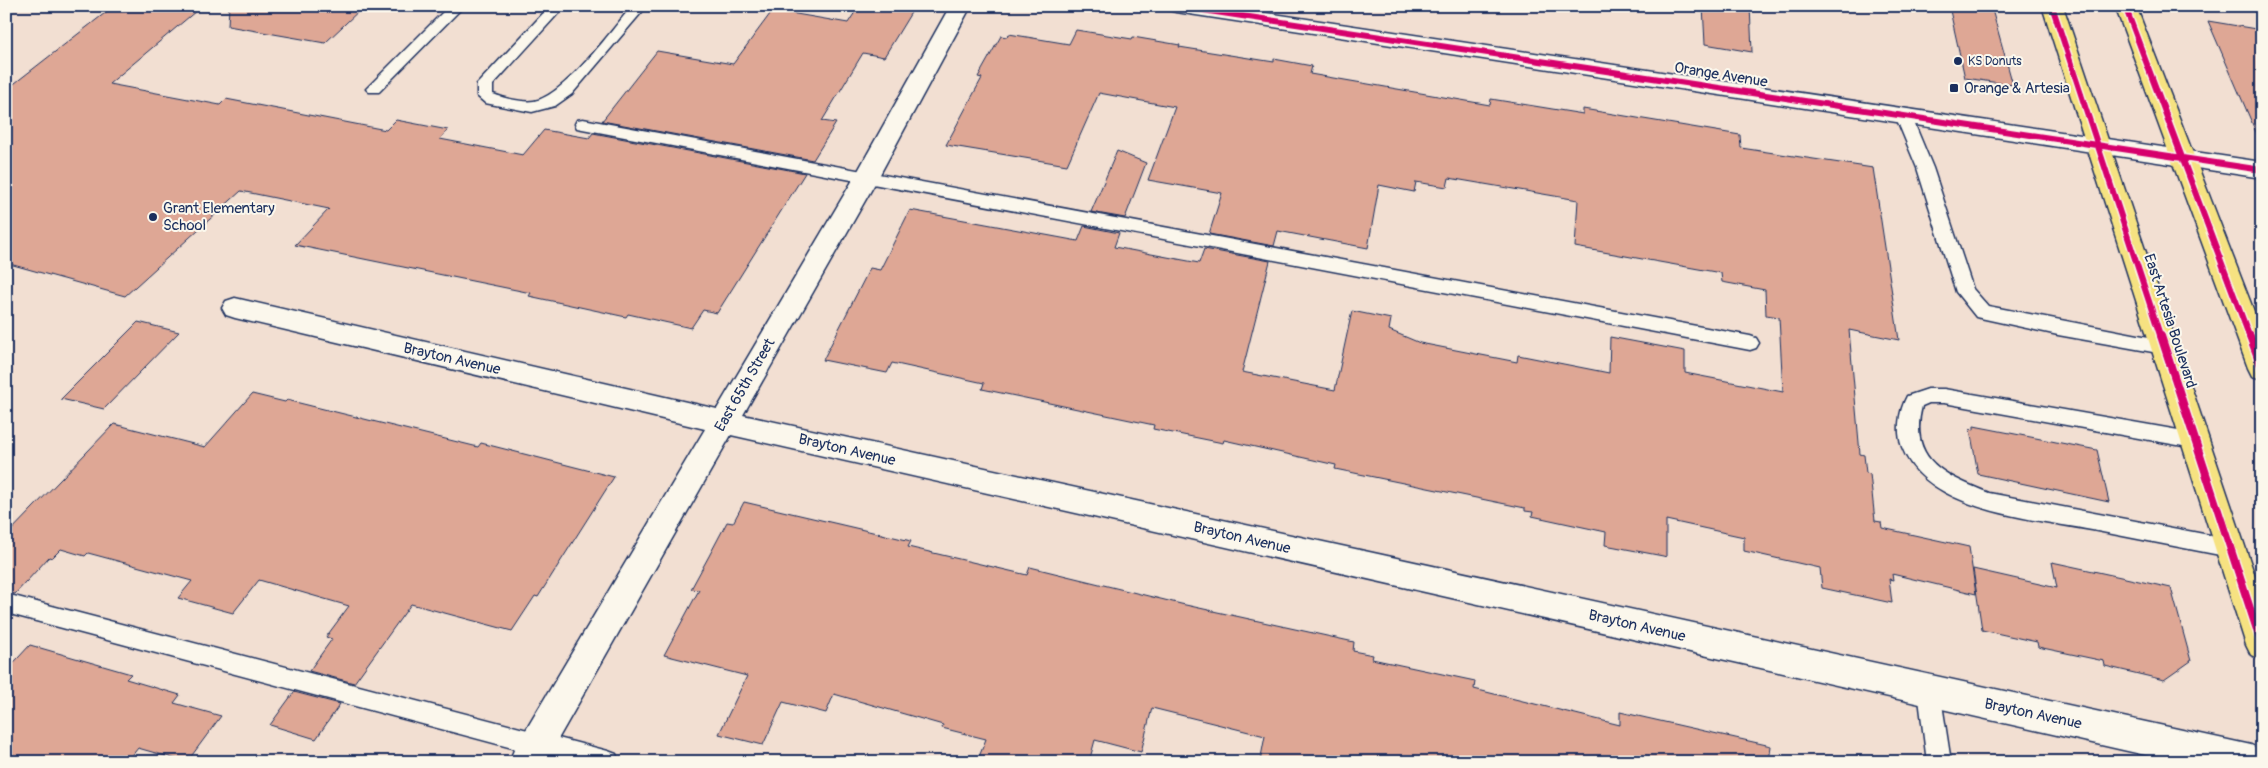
<svg xmlns="http://www.w3.org/2000/svg" width="2268" height="768" font-family="Pangolin,sans-serif">
	<style>
		.building { fill: #dea795; stroke: #1b2f5e }
		.lines { fill: none; stroke-linecap: round; stroke-linejoin: round }
		.service-casing { stroke: #1b2f5e; stroke-width: 3 }
		.minor-casing { stroke: #1b2f5e; stroke-width: 3 }
		.tertiary-casing { stroke: #1b2f5e; stroke-width: 3 }
		.primary-casing { stroke: #1b2f5e; stroke-width: 3 }
		.service { fill: #fbf7ec; fill-rule: evenodd }
		.minor { fill: #fbf7ec; fill-rule: evenodd }
		.tertiary { fill: #fbf7ec; fill-rule: evenodd }
		.primary { fill: #f6e281; fill-rule: evenodd }
		.cycleway-far1-casing { stroke: #fbf7ec; stroke-width: 9 }
		.cycleway-casing { stroke: #fbf7ec; stroke-width: 11 }
		.cycleway-far1 { stroke: #d6006c; stroke-width: 6 }
		.cycleway { stroke: #d6006c; stroke-width: 8 }
		.poi-dot { fill: #1b2f5e; stroke: #fbf7ec; stroke-width: 2 }
		.labels { text-anchor: middle; dominant-baseline: central; stroke-width: 4; stroke-linejoin: round; paint-order: stroke }
		.far-poi-label { font-size: 12px; fill: #1b2f5e; stroke: #fbf7ec; text-anchor: start }
		.street-label { font-size: 15px; fill: #1b2f5e; stroke: #fbf7ec }
		.poi-label { font-size: 15px; fill: #1b2f5e; stroke: #fbf7ec; text-anchor: start }
	</style>
	<rect width="100%" height="100%" fill="#f2dfd2"/>
	<filter id="ink" filterUnits="userSpaceOnUse"><feTurbulence type="fractalNoise" baseFrequency=".02" numOctaves="2"/><feDisplacementMap in="SourceGraphic" scale="10" xChannelSelector="R" yChannelSelector="G"/><feConvolveMatrix kernelMatrix="1 2 1 2 8 2 1 2 1" color-interpolation-filters="sRGB"/></filter>
	<g filter="url(#ink)">
		<path class="building" d="M114,6H202L109,84L220,105L226,99L386,130L396,120L448,130L440,139L523,155L544,130L589,138L593,133L805,173L717,313L703,310L691,328L628,314L626,317L529,296L531,293L295,245L329,209L241,191L125,296L6,263V90Z
			M229,6H364L325,43L228,26Z
			M859,6H915L884,57L863,53L822,121L836,123L813,160L602,121L657,51L733,64L773,10L848,23Z
			M1703,6H1750L1752,52L1705,44Z
			M1949,6H1991L2013,85L1965,78Z
			M2208,21L2262,30V146Z
			M1076,30L1132,39L1133,37L1180,45L1179,47L1274,62V59L1312,66L1310,74L1490,105L1491,99L1583,114V109L1740,135L1741,148L1873,168L1899,340L1849,330L1860,454L1864,455L1866,473L1870,474L1875,521L1881,522L1882,528L1969,547L1976,594L1892,574L1893,580L1889,579L1892,603L1822,588L1820,568L1744,551V537L1666,520V557L1663,556L1605,545L1606,532L1532,516L1533,512L1525,511V508L1335,469L1336,465L1224,440L1223,443L1153,429L1154,425L982,389L984,383L892,363L887,373L823,360L870,268L880,270L910,210L1078,241L1084,226L1119,233L1114,247L1199,263L1204,249L1270,261L1242,372L1335,390L1352,311L1391,319L1389,330L1420,343L1517,362L1518,355L1609,373L1610,337L1685,351V373L1783,392L1779,317L1766,315L1765,290L1722,282L1721,273L1575,247L1578,200L1449,178L1447,187L1416,182L1414,192L1379,185L1368,248L1278,231L1274,246L1209,234L1222,193L1148,180L1175,107L1099,93L1067,165L946,145L982,78L978,77L1001,36L1007,37L1009,34L1069,44Z
			M1117,151L1146,163L1125,218L1091,212Z
			M138,322L179,332L104,409L61,399Z
			M252,394L285,402L287,400L478,447L481,443L614,477L538,597L535,596L512,631L411,604L354,683L309,671L332,639L326,637L349,606L259,580L233,613L178,598L192,581L88,553L85,556L61,549L52,558L49,557L15,594L6,592V536L114,424L205,447Z
			M1974,426L2097,450L2109,502L1978,474L1970,429L1974,430Z
			M744,502L911,541L908,547L1027,575L1030,567L1181,604L1354,642L1353,651L1373,655L1372,659L1475,681L1474,689L1620,725V712L1771,746L1769,762H1260L1265,736L1152,708L1141,752L1095,740L1089,762H977L986,739L942,728L943,725L834,694L826,713L783,702L763,745L719,734L747,676L664,655L699,590L691,589L709,556L727,522L733,523Z
			M2052,562L2171,588L2191,661L2164,680L2105,666L2104,661L2038,647L2037,642L1982,630L1973,569L2057,588Z
			M30,645L131,674L126,679L180,695L174,703L221,716L187,762L138,748L127,762H6V671Z
			M294,692L340,704L316,739L270,725Z"/>
		<g class="lines">
			<defs>
				<path id="service" d="M449,6H464L379,92H369L366,89Z
					M550,6H565L493,85V94C503,98 523,103 534,101C564,96 611,31 632,6H647L572,94L555,106L532,112L485,103L477,96V84L480,81Z
					M1903,110L1909,111L1911,115L1933,168L1973,289L1988,306L2164,340L2170,342L2173,347L2170,352L2164,354L2058,335L1976,317L1956,292L1917,168L1895,115L1897,111Z
					M583,119L1750,336L1756,338L1759,343L1756,348L1750,350L577,128L575,124L577,120Z
					M1928,389H1944L2201,434L2204,440L2201,446L2194,448L1944,403H1929L1922,406C1908,460 1944,475 1989,493L2230,539L2237,542L2240,548L2237,554L2230,557C2184,548 2138,539 2092,530C2034,519 1926,511 1902,447C1896,431 1899,411 1907,396Z
					M6,594L608,751L616,754L619,762H565L6,613Z
					M1929,680L1937,684L1940,691L1951,762H1927L1918,691L1921,684Z"/>
				<path id="minor" d="M950,6H971L878,178L743,415L2251,745L2262,750V762H2176L731,435L545,762H509L514,750L705,429L235,318L226,315L222,308L226,301L235,298L717,409L854,178Z"/>
				<path id="tertiary" d="M1166,6H1220L2262,162V178L1176,12L1169,10Z"/>
				<path id="primary" d="M2042,6H2063L2262,597V660L2251,655L2246,645Z
					M2115,6H2136L2262,332V379L2252,376L2248,368Z"/>
			</defs>
			<use href="#service" class="service-casing"/>
			<use href="#minor" class="minor-casing"/>
			<use href="#tertiary" class="tertiary-casing"/>
			<use href="#primary" class="primary-casing"/>
			<use href="#service" class="service"/>
			<use href="#minor" class="minor"/>
			<use href="#tertiary" class="tertiary"/>
			<use href="#primary" class="primary"/>
			<defs>
				<path id="cycleway-far1" d="M1176,6L2262,170
					M2052,6L2161,338
					M2125,6L2250,338"/>
				<path id="cycleway" d="M2161,336L2262,645
					M2250,336L2262,368"/>
			</defs>
			<use href="#cycleway-far1" class="cycleway-far1-casing"/>
			<use href="#cycleway" class="cycleway-casing"/>
			<use href="#cycleway-far1" class="cycleway-far1"/>
			<use href="#cycleway" class="cycleway"/>
		</g>
	</g>
	<g class="poi-dot">
		<circle cx="1958" cy="61" r="5"/>
		<rect x="1949" y="83" width="10" height="10" rx="2.5"/>
		<circle cx="153" cy="217" r="5"/>
	</g>
	<g class="labels">
		<g class="far-poi-label">
			<text x="1968" y="61">KS Donuts</text>
		</g>
		<g class="street-label">
			<text transform="translate(1721 75) rotate(9)">Orange Avenue</text>
			<text transform="translate(2170 321) rotate(72)">East Artesia Boulevard</text>
			<text transform="translate(452 359) rotate(13)">Brayton Avenue</text>
			<text transform="translate(745 385) rotate(-60)">East 65th Street</text>
			<text transform="translate(847 450) rotate(13)">Brayton Avenue</text>
			<text transform="translate(1242 538) rotate(13)">Brayton Avenue</text>
			<text transform="translate(1637 626) rotate(13)">Brayton Avenue</text>
			<text transform="translate(2033 714) rotate(12)">Brayton Avenue</text>
		</g>
		<g class="poi-label">
			<text x="1964" y="88">Orange &amp; Artesia</text>
			<text x="163" y="208">Grant Elementary<tspan x="163" dy="17">School</tspan></text>
		</g>
	</g>
	<rect width="2268" height="768" fill="none" stroke="#fbf7ec" stroke-width="25"/>
	<rect x="12" y="12" width="2243" height="743" fill="none" stroke="#1b2f5e" stroke-width="2" filter="url(#ink)"/>
</svg>
